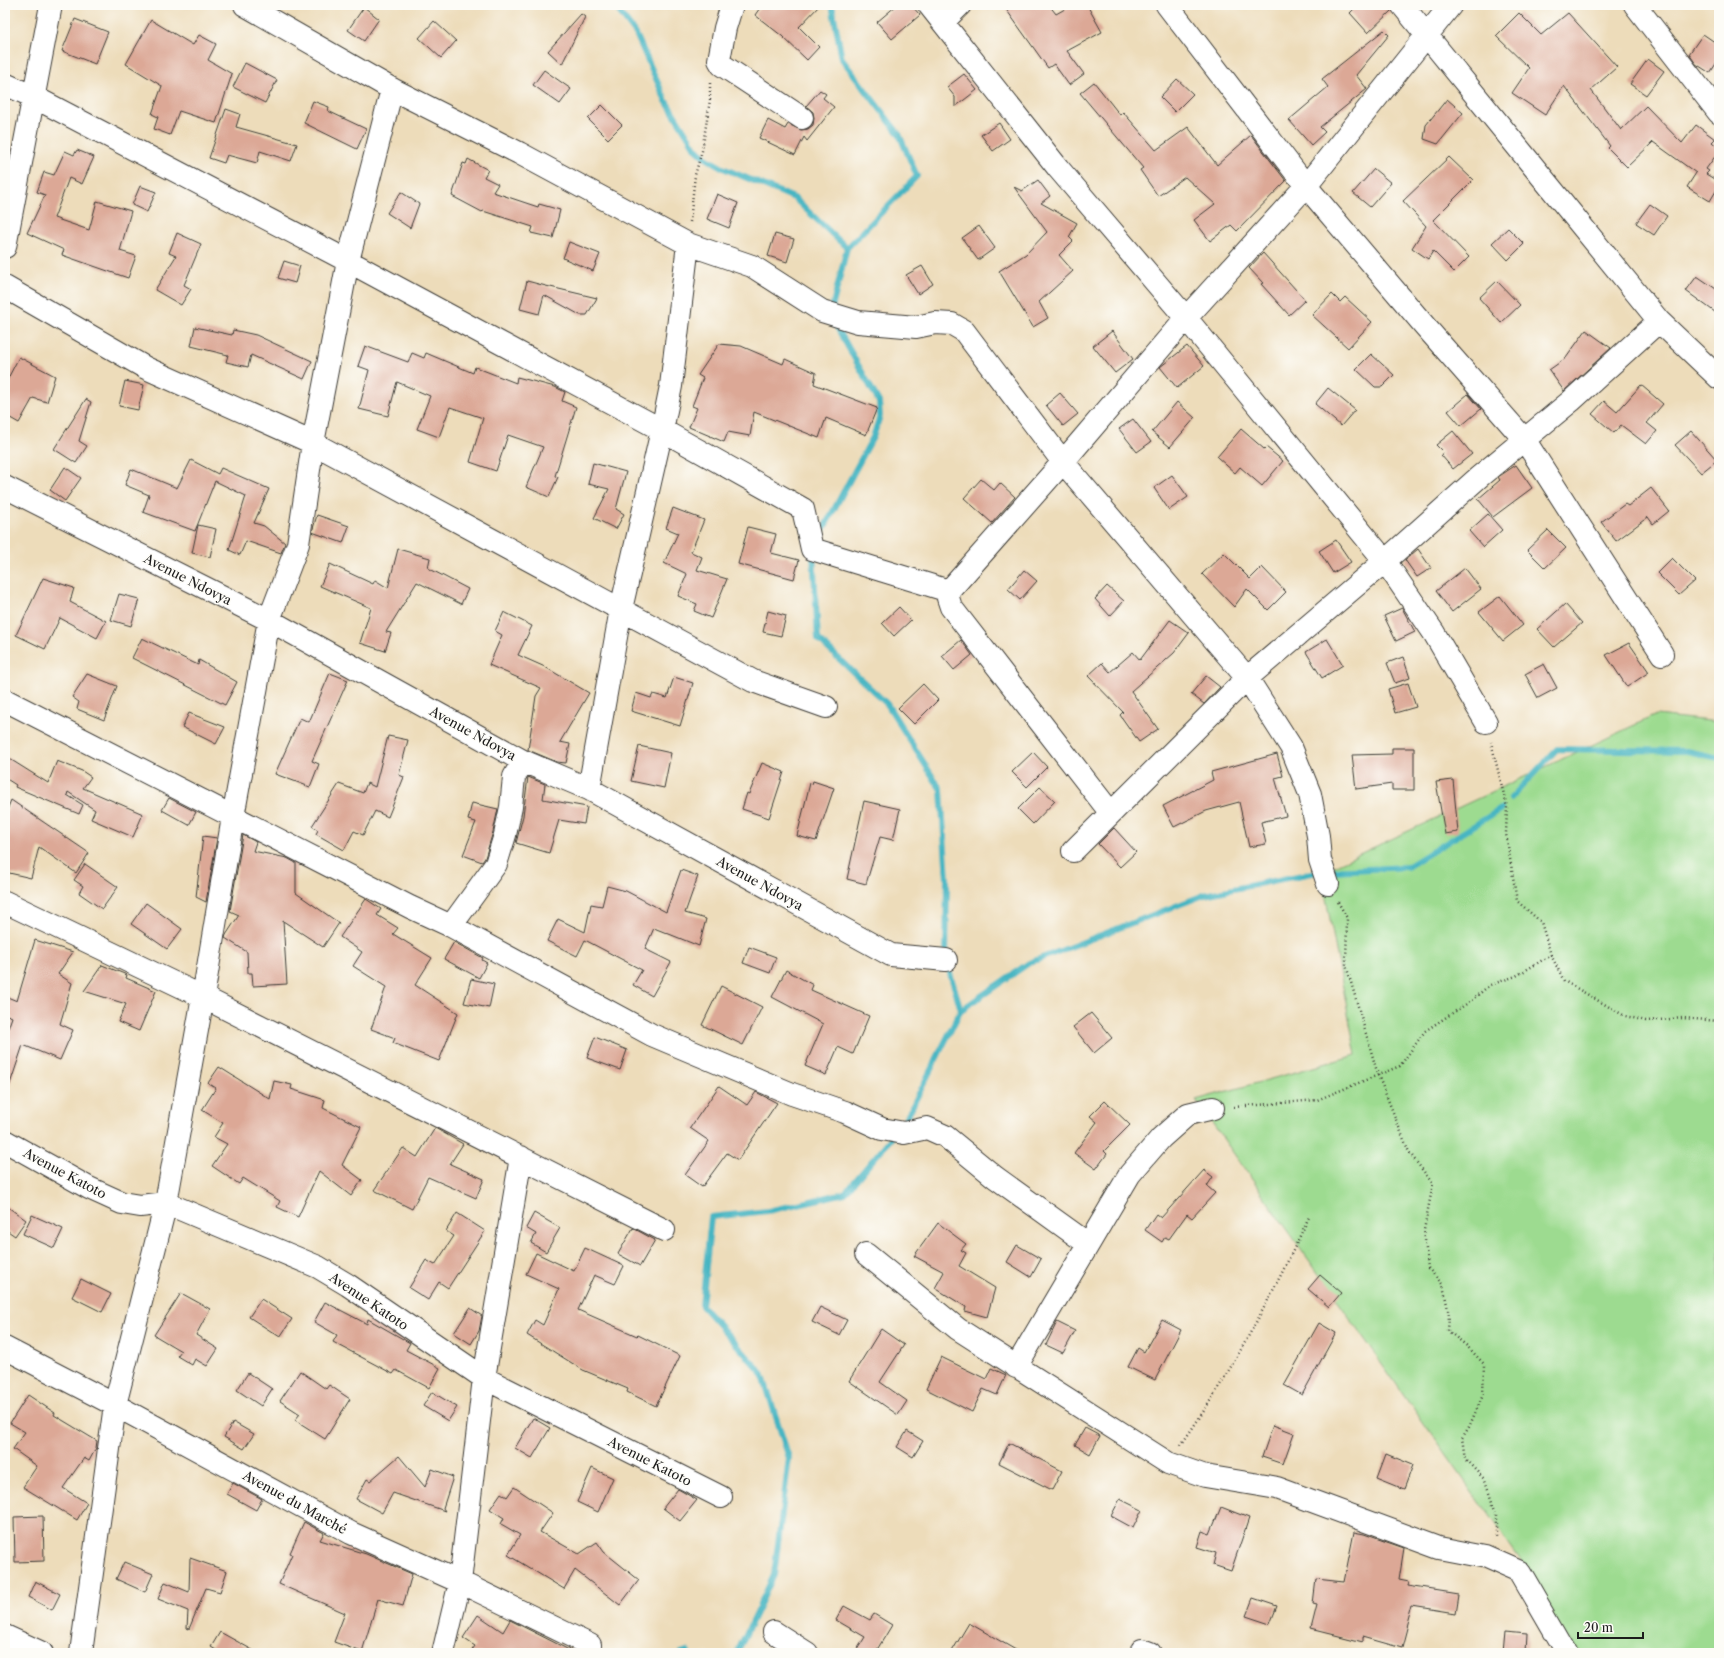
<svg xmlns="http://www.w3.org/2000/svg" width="1724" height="1658" font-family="'Libre Caslon Text',serif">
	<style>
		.green { fill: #9ddb90; stroke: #5c7c56 }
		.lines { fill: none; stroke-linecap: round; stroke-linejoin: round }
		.stream { stroke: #47b5c2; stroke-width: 6 }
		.building { fill: #dca896 }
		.minor-casing { stroke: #3b3934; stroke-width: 24 }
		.path { stroke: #3b3934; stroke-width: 2.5; stroke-dasharray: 1 3; stroke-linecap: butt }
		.minor { stroke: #fff; stroke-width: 22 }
		.labels { text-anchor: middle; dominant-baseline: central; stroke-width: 3; stroke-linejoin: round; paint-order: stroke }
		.street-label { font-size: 13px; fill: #1c1c1c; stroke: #fdfcf7 }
	</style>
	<rect width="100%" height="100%" fill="#fdfcf7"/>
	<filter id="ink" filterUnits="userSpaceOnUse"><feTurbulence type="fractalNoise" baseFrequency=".025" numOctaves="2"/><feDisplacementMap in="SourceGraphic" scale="8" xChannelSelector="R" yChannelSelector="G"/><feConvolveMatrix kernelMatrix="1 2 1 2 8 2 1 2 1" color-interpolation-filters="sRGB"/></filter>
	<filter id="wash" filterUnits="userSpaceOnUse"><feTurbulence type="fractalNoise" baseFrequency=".012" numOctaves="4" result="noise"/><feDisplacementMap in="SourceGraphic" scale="16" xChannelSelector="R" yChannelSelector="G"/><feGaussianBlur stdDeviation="0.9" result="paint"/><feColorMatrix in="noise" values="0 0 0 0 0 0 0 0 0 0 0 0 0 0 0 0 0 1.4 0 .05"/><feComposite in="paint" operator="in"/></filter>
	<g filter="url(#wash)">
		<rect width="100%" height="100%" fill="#eddcba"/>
		<path class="green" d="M1656,715L1719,722V1653H1566L1531,1575L1196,1100L1356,1055L1321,872Z"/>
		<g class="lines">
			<path class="stream" d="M614,5L636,34L666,101L696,149L706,158L723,168L794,198L847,248
				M832,308L847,248L917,176L899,134L842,59L832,5
				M817,541L873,437L880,416L879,402L834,322
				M813,553L818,639L887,704L941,790L947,879L946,960L961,1010
				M1511,798L1557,749L1687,751L1719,758
				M1331,871L1407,867L1501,809
				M903,1125L961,1010L1029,963L1204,895L1317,872
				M681,1653L687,1651L688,1653
				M737,1653L774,1575L789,1458L762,1373L702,1306L711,1217L768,1211L845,1193L892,1137"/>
		</g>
		<g id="blocks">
			<path class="building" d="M762,5H820L799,27L819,47L807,60L782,36L755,15Z
				M897,5H911L920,15L892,39L877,22Z
				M1003,5H1049L1056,14L1072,5H1087L1102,32L1067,51L1084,74L1069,85L1054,64L1048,68Z
				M1358,5H1390L1391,11L1368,33L1350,13Z
				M364,7L379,19L364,41L348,30Z
				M1519,13L1541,35L1568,13L1617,67L1591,90L1621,130L1646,106L1682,143L1696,125L1715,139L1712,142L1719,148V151L1706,169L1709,171L1706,174L1719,182V186L1710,201L1687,187L1696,173L1653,142L1627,167L1608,148L1610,146L1564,86L1545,115L1512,93L1529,68L1496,36Z
				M581,14L585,17L562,64L548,51Z
				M75,19L108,32L95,64L62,51Z
				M151,20L193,45L199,35L216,44L208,60L232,74L216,123L179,111L170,135L154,129L158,117L152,114L162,86L126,64Z
				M434,21L456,41L441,58L419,38Z
				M1384,30L1389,35L1356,75L1367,89L1320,127L1325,132L1311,145L1289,120L1328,87L1322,79Z
				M1703,34L1719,45V59L1710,73L1696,64L1689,54Z
				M1648,59L1664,71L1646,95L1630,84Z
				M245,63L277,80L265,103L233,87Z
				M544,70L571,89L560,104L533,85Z
				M964,74L977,90L955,107V97L947,87Z
				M1177,79L1193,94L1175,112L1160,97Z
				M1094,82L1120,115L1123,112L1156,150L1188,127L1217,165L1251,135L1286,181L1237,231L1231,225L1210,241L1194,220L1215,204L1185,177L1158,196L1140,170L1143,168L1080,93Z
				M820,90L826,94L823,98L834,107L807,141L804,137L795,155L759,138L768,120L785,129L788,124L801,130L808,129L813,125L814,118L813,112L806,106Z
				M1447,99L1463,113L1438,144L1424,139L1426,125Z
				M313,101L329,107L328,111L366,129L357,149L304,123Z
				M602,105L622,125L608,139L588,119Z
				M226,109L240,114L236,127L297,144L291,161L260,151L257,163L227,155L224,163L209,158Z
				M999,123L1010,139L993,151L981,135Z
				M77,150L94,157L82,184L69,178L54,218L89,230L97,201L131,211L120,251L136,256L128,278L62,255L64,250L27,233L45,195L37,192L44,172L54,175L65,151L74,155Z
				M1449,157L1473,180L1433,220L1469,257L1454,272L1433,251L1428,259L1412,248L1426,226L1403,201Z
				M468,159L488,170L484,177L498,184L493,192L538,207L539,204L560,210L553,238L531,233L533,227L483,211L482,212L452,196L463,163L466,164Z
				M1374,169L1391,183L1370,207L1353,193Z
				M1038,180L1050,196L1041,203L1077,223L1069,237L1073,241L1059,255L1073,271L1039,302L1048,318L1033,327L999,271L1026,254L1047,232L1014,187L1022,191Z
				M140,186L156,192L147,212L132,205Z
				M401,192L419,204L410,228L387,213Z
				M717,194L738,203L729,228L707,219Z
				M1650,204L1667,216L1654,235L1636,223Z
				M979,226L995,248L978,260L962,238Z
				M1508,228L1524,244L1508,260L1492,243Z
				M177,233L201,244L184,285L191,289L181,305L155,290L176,256L169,253Z
				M775,234L794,239L787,262L768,256Z
				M569,242L600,254L593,271L563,258Z
				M1263,253L1305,300L1289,315L1261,284L1263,283L1249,268Z
				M284,261L300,266L295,283L278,278Z
				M922,266L933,284L918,294L906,275Z
				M1697,276L1719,291V315L1686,291Z
				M527,281L546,286L597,298L587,315H580L544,295L539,314L520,309Z
				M1497,281L1520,305L1501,323L1479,298Z
				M1332,294L1340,302L1345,297L1372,322L1348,348L1312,315Z
				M195,327L232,335L233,330L256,335L312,361L304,379L251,355L248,367L226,362L228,355L191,346Z
				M1586,330L1611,348L1564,391L1549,370L1566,358Z
				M1112,331L1133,359L1115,373L1093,346Z
				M719,344L741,346L783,364L785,359L816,373L814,384L877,408L866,435L826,418L819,438L754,412L750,436L728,432L724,442L689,427L697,408L692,406L703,378L698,375Z
				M365,346L408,362L412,353L424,358L426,353L473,373L475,367L516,383L517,377L555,387L565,392L562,401L576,407L555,476L558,477L549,497L526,487L543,447L508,435L496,471L470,462L483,418L450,407L439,437L417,429L430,396L397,382L388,416L359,409L369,370L358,366Z
				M1187,346L1204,366L1177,388L1160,367Z
				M1371,354L1394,375L1382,387H1375L1356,369Z
				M19,357L55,376L47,402L33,398L19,423L5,415V384Z
				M125,381L144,385L138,410L119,406Z
				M1641,385L1663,404L1647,423L1657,431L1646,444L1621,425L1614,433L1592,414L1604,401L1617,412Z
				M1328,388L1355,410L1341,426L1315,404Z
				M1060,393L1078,414L1063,426L1046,405Z
				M1468,394L1481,409L1461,426L1448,411Z
				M86,399L91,402L79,441L87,446L76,463L54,449Z
				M1177,402L1195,418L1170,447L1152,432Z
				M1133,419L1151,442L1137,452L1119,429Z
				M1241,429L1264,449L1266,447L1283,461L1262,486L1240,467L1235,473L1217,457Z
				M1453,431L1472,454L1453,469L1441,455L1443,452L1436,445Z
				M1691,431L1717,460L1701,473L1675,445Z
				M191,460L218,474L221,468L269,489L254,523L264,526L285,543L281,553L246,541L240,555L229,550L246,496L215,481L195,531L143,512L149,495L125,485L131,469L177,488Z
				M593,463L626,472L616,509L624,514L616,529L594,518L609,489L588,484Z
				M1516,465L1532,488L1493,517L1478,499L1500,480L1498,477Z
				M65,467L81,478L65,501L50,490Z
				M1172,475L1188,497L1169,510L1154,488Z
				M981,479L994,490L1000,483L1015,497L992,523L964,498Z
				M1651,488L1669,511L1653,524L1648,517L1616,541L1601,522L1625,504L1628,506Z
				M673,508L704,520L691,552L702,557L697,570L727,579L711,618L694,611L697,604L678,596L687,574L664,563L678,533L666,528Z
				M1488,514L1502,530L1483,547L1469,531Z
				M317,515L349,526L343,543L312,532Z
				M198,525L216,529L210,557L192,553Z
				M748,527L776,534L771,553L799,560L794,579L738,564Z
				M1548,530L1566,548L1545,568L1527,550Z
				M1336,540L1351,562L1333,573L1319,551Z
				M398,549L430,558L428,568L468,589L461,604L417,582L386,632L391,633L385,651L360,643L371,608L320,586L330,564L373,584L375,580L388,588Z
				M1418,549L1431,568L1417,577L1405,560Z
				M1224,553L1250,579L1262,567L1286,592L1268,610L1247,589L1234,607L1202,574Z
				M1672,558L1695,581L1679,595L1657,573Z
				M1465,568L1481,589L1452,612L1436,591Z
				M1024,570L1037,581L1020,600L1008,589Z
				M43,578L74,588L70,602L106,621L97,638L60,618L45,649L16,635Z
				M1107,586L1124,601L1110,616L1095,599Z
				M119,594L139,599L131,626L111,620Z
				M1500,596L1523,625L1503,641L1479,612Z
				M1565,604L1582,623L1554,647L1537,629Z
				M899,607L911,620L894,636L882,623Z
				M1402,608L1415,632L1396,641L1384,616Z
				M768,611L786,616L781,636L763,632Z
				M504,612L532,626L518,655L545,667L589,693L560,742L570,744L566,763L557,762L528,750L536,696L541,688L489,665L502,635L495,631Z
				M1170,620L1189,633L1174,653L1131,691L1158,729L1139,742L1120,715L1123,712L1088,676L1102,663L1110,672L1133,652L1140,660Z
				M142,638L198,665L199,660L237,682L225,705L132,658Z
				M1327,639L1343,665L1322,678L1306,652Z
				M961,640L972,655L954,670L942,656Z
				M1629,643L1649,672L1627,687L1606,655Z
				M1403,657L1410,678L1395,683L1387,663Z
				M1544,664L1557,688L1538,698L1525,674Z
				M330,673L348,680L312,761L319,764L310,787L275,774L300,718L309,722Z
				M87,674L117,686L104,720L77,709L79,702L72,697Z
				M1206,676L1220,687L1204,704L1191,694Z
				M674,677L693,683L680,726L631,711L636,693L651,698L653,694L667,698Z
				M1408,683L1416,707L1395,713L1388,689Z
				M923,684L938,700L914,724L898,708Z
				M189,713L225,727L216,744L182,727Z
				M388,736L408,740L399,775L404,777L388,817L375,811L363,835L354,831L344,850L316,834L318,830L312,826L339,784L363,793L367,783L375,787Z
				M639,746L671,753L664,788L631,781Z
				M1392,748H1414V790H1392V784L1356,789L1352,755L1392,754Z
				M1033,752L1047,767L1027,787L1012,772Z
				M1277,754L1283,776L1275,778L1286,816L1261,822L1266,844L1249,847L1239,802L1206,811L1174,827L1163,806L1213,780L1211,772Z
				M5,756L48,783L57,761L82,771L91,777L83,788L143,814L133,837L91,819L95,810L68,792L67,795L83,805L79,814L15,787L16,785L5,778Z
				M762,763L784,772L769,818L742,809L747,793L749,794Z
				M528,777L545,784L543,799L587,807L584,824L559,820L549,853L516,843L523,816Z
				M1453,780L1458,832L1445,834L1436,782Z
				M813,781L834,788L816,841L797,836L810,783L812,784Z
				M1040,787L1055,801L1033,824L1018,809Z
				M169,798L196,812L189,825L162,810Z
				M11,800L89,853L76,873L39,847L31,878L5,872V815Z
				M864,801L900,809L893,840L880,837L866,884L847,879Z
				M472,803L498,809L493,832L485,858L482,862L463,855L476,822L468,820Z
				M1114,828L1136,852L1120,867L1098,844Z
				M243,835L256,842L253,851L287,858L296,863V893L339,923L323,947L283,921L287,984L253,986L252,973H248L247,952L225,938L226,935L239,915L230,911Z
				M203,836L217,838L206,902L196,897Z
				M85,864L118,887L102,909L79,893L83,886L74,880Z
				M681,870L698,876L685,913L706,919L699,946L654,928L645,949L671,962L652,996L633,985L642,970L585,940L577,956L547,941L558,919L585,932L591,904L602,906L607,886L626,891L666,912Z
				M366,899L381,909L377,915L398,928L393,934L432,958L415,985L458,1013L439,1061L393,1043L395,1038L371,1029L386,987L353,966L362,952L340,937Z
				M146,903L182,929L167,949L131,924Z
				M35,940L73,952L58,974L72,983L60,1024L73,1030L60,1060L23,1045L8,1090H5V1037L12,1017L5,1014V996L17,1001Z
				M454,942L483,958L482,960L487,963L479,978L444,959Z
				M749,947L776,957L770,973L743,963Z
				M102,965L127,975L126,978L156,991L139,1031L118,1022L126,1004L84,991Z
				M786,970L813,985L811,990L869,1016L853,1054L838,1047L826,1075L805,1066L823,1024L772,997Z
				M471,979L494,984L489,1008L464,1003Z
				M721,986L762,1007L743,1045L702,1025Z
				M1091,1013L1112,1038L1094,1053L1073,1027Z
				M595,1037L627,1050L620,1070L587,1058Z
				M219,1067L270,1099L274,1081L292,1085L291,1089L325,1100L323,1108L361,1127L342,1165L362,1180L351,1196L319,1171L298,1217L277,1207L280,1201L243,1178L239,1184L212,1166L227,1144L214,1137L223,1123L202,1110L216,1088L208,1083Z
				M719,1086L747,1105L756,1092L777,1103L738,1160L727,1153L702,1187L685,1175L709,1141L690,1128Z
				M1105,1101L1130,1125L1104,1151L1107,1154L1096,1169L1074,1153L1097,1122L1090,1116Z
				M435,1128L463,1144L450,1164L484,1179L476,1198L428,1177L412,1209L374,1190L403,1148L417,1157Z
				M1204,1170L1213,1177L1207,1186L1215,1193L1192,1218L1187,1214L1169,1239L1165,1237L1162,1242L1145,1230L1156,1214L1161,1218Z
				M5,1205L26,1220L15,1236L5,1229Z
				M457,1213L485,1231L448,1288L439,1282L428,1300L409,1288L426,1260L435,1265L454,1236L446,1231Z
				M534,1213L560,1228L546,1252L531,1243L536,1234L526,1228Z
				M32,1215L63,1229L54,1248L23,1234Z
				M938,1223L966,1244L961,1250L966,1253L959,1266L995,1288L987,1317L965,1311L966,1307L935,1288L944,1272L914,1256Z
				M633,1228L655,1240L640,1266L618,1254Z
				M1017,1245L1041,1259L1031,1277L1007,1262Z
				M585,1248L624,1266L615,1284L594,1275L578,1310L637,1336L638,1335L680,1356L656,1406L627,1392L628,1389L583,1370L527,1335L535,1320L543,1325L559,1289L526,1274L536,1253L574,1271Z
				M1320,1275L1341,1293L1329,1307L1308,1289Z
				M81,1279L111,1294L102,1312L72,1297Z
				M181,1293L210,1309L196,1335L218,1349L207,1366L195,1359L192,1365L177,1356L181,1351L154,1335Z
				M261,1299L292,1319L280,1337L249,1317Z
				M325,1302L367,1324L368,1319L410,1343L406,1350L440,1368L429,1388L396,1370L393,1374L333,1342L337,1335L314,1322Z
				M820,1307L847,1320L839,1335L812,1322Z
				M470,1308L482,1316L479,1331L471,1344L454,1333Z
				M1162,1320L1181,1330L1155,1380L1128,1367L1138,1348L1144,1352Z
				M1057,1322L1075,1331L1063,1353L1046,1345Z
				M1319,1323L1336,1333L1302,1395L1284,1385Z
				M881,1329L904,1345L880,1382L907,1401L898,1415L849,1381Z
				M941,1357L986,1379L991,1368L1006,1375L997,1395L983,1389L972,1412L926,1389Z
				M300,1371L326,1389L329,1385L350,1399L325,1439L295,1420L300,1414L280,1401Z
				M248,1373L272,1389L261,1406L237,1390Z
				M432,1392L457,1407L448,1421L423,1406Z
				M28,1395L55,1413L54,1415L97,1441L96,1448L89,1461L84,1458L63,1488L87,1503L77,1520L23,1487L37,1466L13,1449L25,1432L10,1423Z
				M533,1418L550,1428L532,1458L515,1448Z
				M233,1422L254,1434L244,1449L224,1437Z
				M1273,1425L1294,1433L1283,1464L1262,1457Z
				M1085,1428L1100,1436L1090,1454L1075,1445Z
				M907,1431L923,1441L913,1457L897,1447Z
				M1009,1443L1062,1471L1052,1490L999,1463Z
				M1386,1454L1413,1465L1404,1489L1377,1478Z
				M399,1456L425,1487L432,1469L453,1477L443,1508L445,1511L393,1493L382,1513L356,1499L367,1479L370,1481Z
				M592,1468L613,1478L598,1512L577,1502Z
				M233,1483L262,1499L256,1510L227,1494Z
				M514,1487L553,1513L540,1532L579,1554L597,1542L604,1552L639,1580L620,1605L575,1570L564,1589L508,1555L520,1535L501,1524L504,1518L490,1509L501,1493L507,1497Z
				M678,1489L697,1500L680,1521L663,1508Z
				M1120,1499L1142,1510L1133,1528L1111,1516Z
				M1221,1507L1249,1518L1231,1571L1213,1565L1216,1553L1197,1547L1202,1531L1210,1534Z
				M43,1516L44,1561L15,1562L14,1517Z
				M304,1522L324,1533L320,1540L366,1554L412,1574L403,1606L378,1599L362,1652L334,1642L345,1613L279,1584L292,1554L290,1553Z
				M1354,1532L1364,1534L1404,1548L1399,1579L1409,1581L1408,1586L1459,1594L1456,1613L1413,1606L1402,1648L1363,1637V1642L1311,1629L1317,1605L1313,1604L1316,1579L1344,1582Z
				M190,1558L227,1571L220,1592L206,1588L189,1629L187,1628L188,1611L158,1599L165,1582L189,1592Z
				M124,1562L153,1574L145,1592L116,1579Z
				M35,1581L60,1594L52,1610L28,1597Z
				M1253,1598L1277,1606L1270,1624L1246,1616Z
				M844,1606L870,1620L874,1614L892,1625L875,1653H855L865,1637L836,1620Z
				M478,1615L503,1632L510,1620L575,1653H470L475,1646L463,1638Z
				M969,1623L1021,1653H951Z
				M1504,1631L1527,1633L1526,1653H1502Z
				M220,1632L258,1653H221L211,1647Z"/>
		</g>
	</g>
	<g filter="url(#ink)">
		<use href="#blocks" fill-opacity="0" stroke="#3b3934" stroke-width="1"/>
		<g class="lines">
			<defs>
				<path id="minor" d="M245,5L392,89L519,153L688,244L752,266L822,311L858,322L916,327L935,323L952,324L964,331L1063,462L1247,678L1291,747L1310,794L1318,836L1320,860L1328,884
					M732,5L725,28L719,60L722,65L802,118
					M929,5L1058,168L1186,318L1385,561L1434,633L1486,722
					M1167,5L1306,186L1424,325L1524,439L1662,654
					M1402,5L1659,321L1719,378
					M1635,5L1719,113
					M943,22L960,5
					M5,84L34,97L348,261L662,430L803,509L812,549L949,591
					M5,247L51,5
					M5,287L146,368L313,443L753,681L826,707
					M5,487L269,620L523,761L589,789L891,955L946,960
					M5,700L410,907L451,926L652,1035L792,1094L845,1112L882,1129L904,1133L927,1128L945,1136L995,1177L1088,1244
					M589,789L621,609L662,430L671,386L688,244
					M1110,812L951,607L948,598L949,591L1063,462L1186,318L1306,186L1451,5
					M1073,851L1247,678L1385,561L1479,477L1571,401L1659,321
					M5,902L203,997L664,1230
					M451,926L496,864L505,835L511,807L514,777L523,761
					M5,1141L89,1188L122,1203L140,1206L166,1203L318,1267L348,1285L484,1378L721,1497
					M866,1254L958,1329L1168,1463L1205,1476L1277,1488L1439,1548L1486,1557L1520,1572L1567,1653
					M5,1348L115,1405L351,1533L460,1582L590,1645
					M1016,1367L1130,1174L1161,1138L1188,1114L1213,1108
					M774,1632L807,1653
					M5,1636L42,1653
					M1142,1650L1150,1653
					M81,1653L115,1405L166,1203L203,997L233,817L269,620L298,544L313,443L348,261L392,89
					M443,1653L460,1582L484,1378L521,1157"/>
			</defs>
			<use href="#minor" class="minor-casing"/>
			<path class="path" d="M690,222L695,175L702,151L710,100V83
				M1338,902L1347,918L1346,965L1378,1075L1409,1152L1433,1184L1424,1230L1428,1268L1443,1285L1449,1315L1448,1331L1467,1346L1484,1364L1483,1395L1469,1427L1462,1438L1465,1459L1485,1480L1496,1513V1537
				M1551,955L1564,981L1625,1016L1646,1021L1683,1018L1719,1021
				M1234,1107L1317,1100L1400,1066L1425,1031L1468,1003L1490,985L1516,976L1551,955L1541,922L1517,901L1506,834L1507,807L1491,742
				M1181,1445C1231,1373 1272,1296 1309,1217"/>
			<use href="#minor" class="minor"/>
		</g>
	</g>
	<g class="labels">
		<g class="street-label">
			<text transform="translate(188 579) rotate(27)">Avenue Ndovya</text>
			<text transform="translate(473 733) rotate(29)">Avenue Ndovya</text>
			<text transform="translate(760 883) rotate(29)">Avenue Ndovya</text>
			<text transform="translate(65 1173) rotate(28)">Avenue Katoto</text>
			<text transform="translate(369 1301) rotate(34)">Avenue Katoto</text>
			<text transform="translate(650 1461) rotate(27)">Avenue Katoto</text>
			<text transform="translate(295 1502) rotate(29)">Avenue du Marché</text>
		</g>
	</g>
	<rect width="1724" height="1658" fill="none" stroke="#fdfcf7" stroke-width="20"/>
	<path d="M1578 1632v6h65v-6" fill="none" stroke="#1c1c1c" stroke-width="2"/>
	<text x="1584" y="1632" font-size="12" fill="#1c1c1c" stroke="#fdfcf7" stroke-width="3" paint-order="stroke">20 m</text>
</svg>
